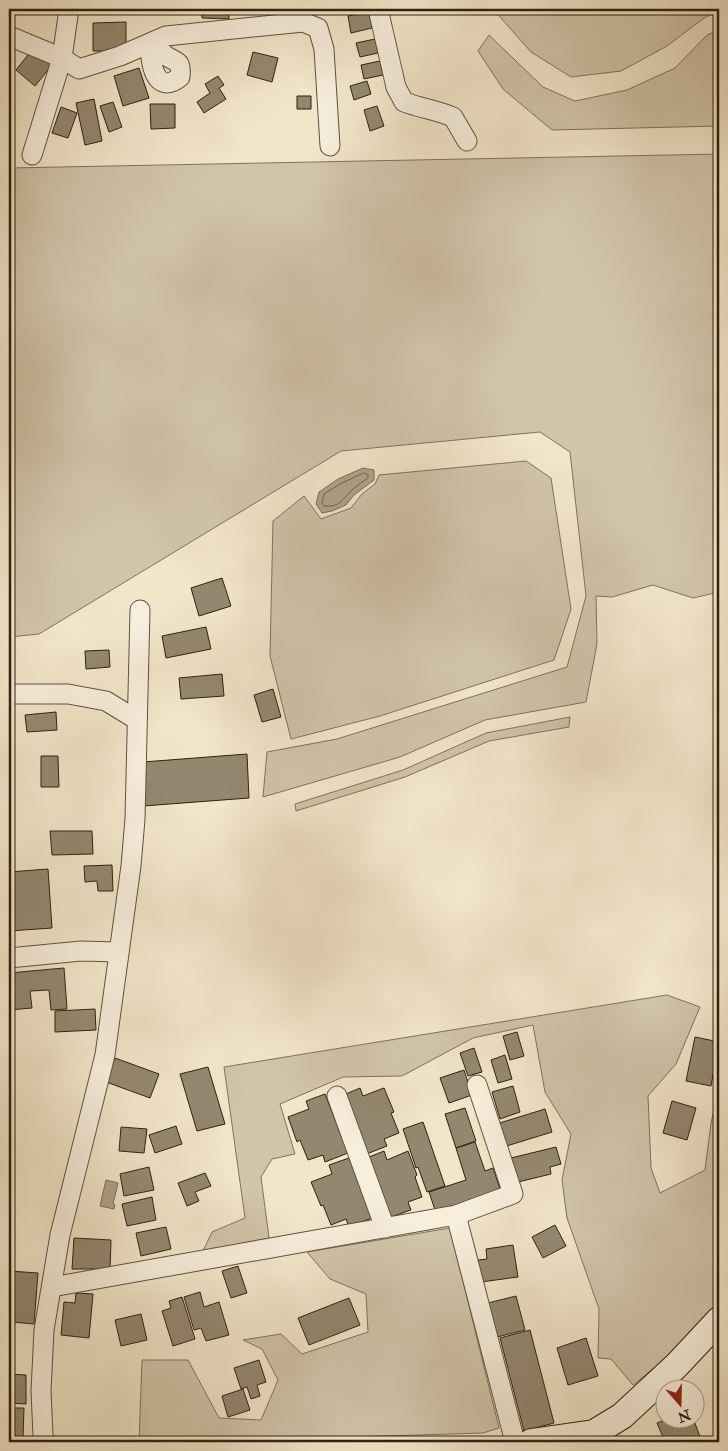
<svg xmlns="http://www.w3.org/2000/svg" width="728" height="1451" font-family="'IM FELL Double Pica',serif">
	<style>
		.green { fill: #d1c4a9; stroke: #80725c }
		.water { fill: #afa28a; stroke: #7b6e59 }
		.lines { fill: none; stroke-linecap: round; stroke-linejoin: round }
		.shore { stroke: #6e624c; stroke-width: 1 }
		.building { fill: #948770; stroke: #2e210f }
		.street-casing { stroke: #5f523e; stroke-width: 21 }
		.secondary-casing { stroke: #2e210f; stroke-width: 28 }
		.street { stroke: #f7eedc; stroke-width: 19 }
		.secondary { stroke: #f7eedc; stroke-width: 26 }
	</style>
	<rect width="100%" height="100%" fill="#f2e5c9"/>
	<filter id="stains"><feTurbulence type="fractalNoise" baseFrequency=".004" numOctaves="4"/><feColorMatrix values="0 0 0 0 .2 0 0 0 0 .09 0 0 0 0 .02 0 0 0 .5 -.17"/></filter>
	<radialGradient id="worn" r=".72"><stop offset=".6" stop-color="#630" stop-opacity="0"/><stop offset="1" stop-color="#630" stop-opacity=".3"/></radialGradient>
	<path class="green" d="M493,9H719V11L704,18L667,46L621,71L571,77L531,52Z
		M719,30V126L552,130L503,89L478,51L489,35L543,87L575,101L627,90L675,68L707,35Z
		M719,154V592L693,598L653,585L612,597L596,596L597,644L586,702L485,720L400,757L263,797L267,752L337,739L567,667L586,596L570,452L540,432L341,451L39,634L9,637V168Z
		M526,461L551,478L571,609L554,660L380,716L291,739L270,656L273,521L304,496L321,519L351,508L362,494L375,484L379,475Z
		M570,717L569,727L489,741L405,777L296,811L295,804L403,770L486,733Z
		M667,995L700,1007L676,1064L648,1096L651,1168L660,1193L705,1170L711,1123L719,1088V1311L705,1327L633,1385L611,1359L598,1358L599,1309L567,1218L562,1180L571,1134L545,1092L533,1025L473,1038L402,1076L343,1077L280,1104L295,1154L272,1159L261,1177L269,1238L203,1251L212,1232L245,1218L224,1067Z
		M450,1228L499,1428L483,1433L186,1442H139L142,1360H188L219,1418L261,1420L278,1380L262,1349L243,1340L281,1334L302,1354L368,1332L366,1294L330,1279L307,1252Z"/>
	<path class="water" d="M363,468L374,470V480L354,495L346,505L332,511L322,513L316,504L319,492L338,479Z
		M106,1180L118,1183L113,1204L115,1205L114,1209L100,1206Z"/>
	<g class="lines">
		<path class="shore" d="M364,473L368,475V478C362,482 356,486 351,491C343,499 339,508 324,506L322,502L324,494L340,484Z"/>
	</g>
	<path class="building" d="M202,9H229V19L202,18Z
		M369,12L372,28L351,33L348,16Z
		M126,22V51H93V23Z
		M375,39L378,53L360,57L356,43Z
		M32,50L52,65L35,86L16,70Z
		M253,52L278,58L272,82L247,75Z
		M380,61L383,75L364,79L361,65Z
		M139,68L149,98L123,106L114,76Z
		M218,76L224,85L219,88L226,99L204,113L197,102L210,93L205,84Z
		M367,81L371,94L354,100L350,86Z
		M297,96H311V109H297Z
		M94,99L102,141L85,145L76,103Z
		M113,102L122,127L109,132L100,106Z
		M150,104H175V128L151,129Z
		M377,106L384,126L370,131L364,110Z
		M61,107L77,113L68,138L52,133Z
		M222,578L231,606L199,616L191,588Z
		M206,627L211,649L166,658L162,636Z
		M109,650L110,667L86,669L85,651Z
		M222,674L224,696L181,699L179,678Z
		M273,689L281,717L262,722L254,695Z
		M56,712L57,730L27,732L25,715Z
		M247,754L249,798L143,806V762Z
		M41,756H58L59,787H41Z
		M50,831H92L93,854L52,855Z
		M112,865L113,891H98L97,881L85,882L84,866Z
		M48,869L52,928L9,931V872Z
		M64,968L67,1009L51,1010L49,990L30,991L32,1008L9,1010V973Z
		M95,1009L96,1030L55,1032V1011Z
		M517,1032L524,1056L510,1060L503,1036Z
		M695,1037L719,1042L711,1086L686,1081Z
		M474,1048L482,1072L468,1076L460,1053Z
		M505,1055L512,1079L498,1083L491,1060Z
		M115,1058L159,1074L150,1098L106,1082Z
		M208,1067L225,1124L197,1131L180,1074Z
		M464,1070L472,1095L449,1103L440,1078Z
		M513,1086L520,1112L500,1119L492,1092Z
		M360,1088L363,1096L384,1088L394,1112L391,1113L399,1133L384,1139L387,1146L364,1155L341,1096Z
		M325,1094L348,1153L325,1162L323,1155L308,1160L300,1140L297,1142L288,1117L309,1109L306,1101Z
		M672,1101L696,1108L687,1140L663,1133Z
		M465,1108L476,1141L456,1148L445,1114Z
		M545,1109L552,1132L500,1148L493,1125Z
		M423,1122L445,1186L427,1192L418,1167L416,1168L403,1129Z
		M176,1126L182,1144L155,1153L149,1135Z
		M121,1127L147,1129L144,1153L119,1151Z
		M475,1142L485,1171L493,1168L501,1192L436,1213L429,1192L466,1180L456,1148Z
		M556,1147L561,1164L550,1167L551,1174L518,1182L511,1158Z
		M384,1151L387,1160L408,1151L417,1175L415,1177L422,1197L408,1202L411,1210L388,1218L364,1159Z
		M349,1158L372,1218L349,1227L346,1219L331,1225L323,1205L321,1206L311,1182L332,1174L329,1165Z
		M149,1167L154,1190L124,1196L120,1174Z
		M205,1173L211,1186L195,1192L199,1201L187,1206L178,1183Z
		M152,1197L156,1220L127,1226L122,1204Z
		M555,1225L566,1246L543,1258L532,1237Z
		M166,1227L171,1249L141,1256L136,1233Z
		M74,1238L111,1240L110,1269H72Z
		M513,1245L518,1277L481,1282L478,1260L487,1259L486,1249Z
		M238,1266L247,1293L231,1298L222,1271Z
		M9,1271L38,1273L34,1324L12,1322L13,1315L9,1314Z
		M200,1292L204,1307L219,1302L229,1335L206,1341L201,1328L194,1330L184,1297Z
		M76,1293L93,1294L89,1338L61,1335L64,1302L75,1303Z
		M516,1296L525,1330L497,1337L488,1303Z
		M182,1297L195,1339L173,1346L162,1311L171,1308L169,1301Z
		M349,1298L360,1325L309,1345L298,1318Z
		M141,1314L147,1340L121,1346L115,1320Z
		M530,1330L554,1423L524,1431L500,1338Z
		M586,1338L598,1376L568,1385L557,1348Z
		M259,1360L266,1382L257,1385L260,1396L251,1399L247,1387L241,1389L234,1368Z
		M9,1374L26,1375V1404L9,1403Z
		M243,1389L250,1410L228,1417L222,1396Z
		M9,1408H24L23,1439L9,1438Z
		M669,1418H693L702,1442H665L657,1423Z"/>
	<g class="lines">
		<defs>
			<path id="street" d="M378,9L396,87L404,102C420,108 437,110 453,117L467,141
				M9,36L62,58L79,69L120,56L166,36L303,22L318,28L324,49L330,146
				M151,43C149,61 155,97 180,77C182,58 175,63 165,55C161,52 157,45 154,41
				M32,155L62,58L69,9
				M9,694H68L106,701L137,720
				M9,958L81,951L119,952
				M337,1096L385,1228
				M456,1215L513,1194L477,1085
				M52,1287L456,1215L515,1442
				M45,1442L43,1436L41,1391L44,1330L60,1235L105,1055L131,866L135,819L140,610"/>
			<path id="secondary" d="M531,1442L594,1433L622,1416L677,1365L719,1320"/>
		</defs>
		<use href="#street" class="street-casing"/>
		<use href="#secondary" class="secondary-casing"/>
		<use href="#street" class="street"/>
		<use href="#secondary" class="secondary"/>
	</g>
	<rect width="728" height="1451" fill="none" stroke="#f2e5c9" stroke-width="30"/>
	<rect x="10" y="10" width="708" height="1431" fill="none" stroke="#2e210f" stroke-width="2.5"/>
	<rect x="15" y="15" width="698" height="1421" fill="none" stroke="#2e210f"/>
	<g transform="translate(680 1404) rotate(160)"><circle r="24" fill="#f7eedc" stroke="#a79c8a"/>
	<path d="M0-4L9 19L0 12L-9 19Z" fill="#8f2418"/>
	<text y="-8" font-size="14" font-weight="bold" text-anchor="middle" fill="#2e210f">N</text>
	</g>
	<rect width="100%" height="100%" filter="url(#stains)"/>
	<rect width="100%" height="100%" fill="url(#worn)"/>
</svg>
